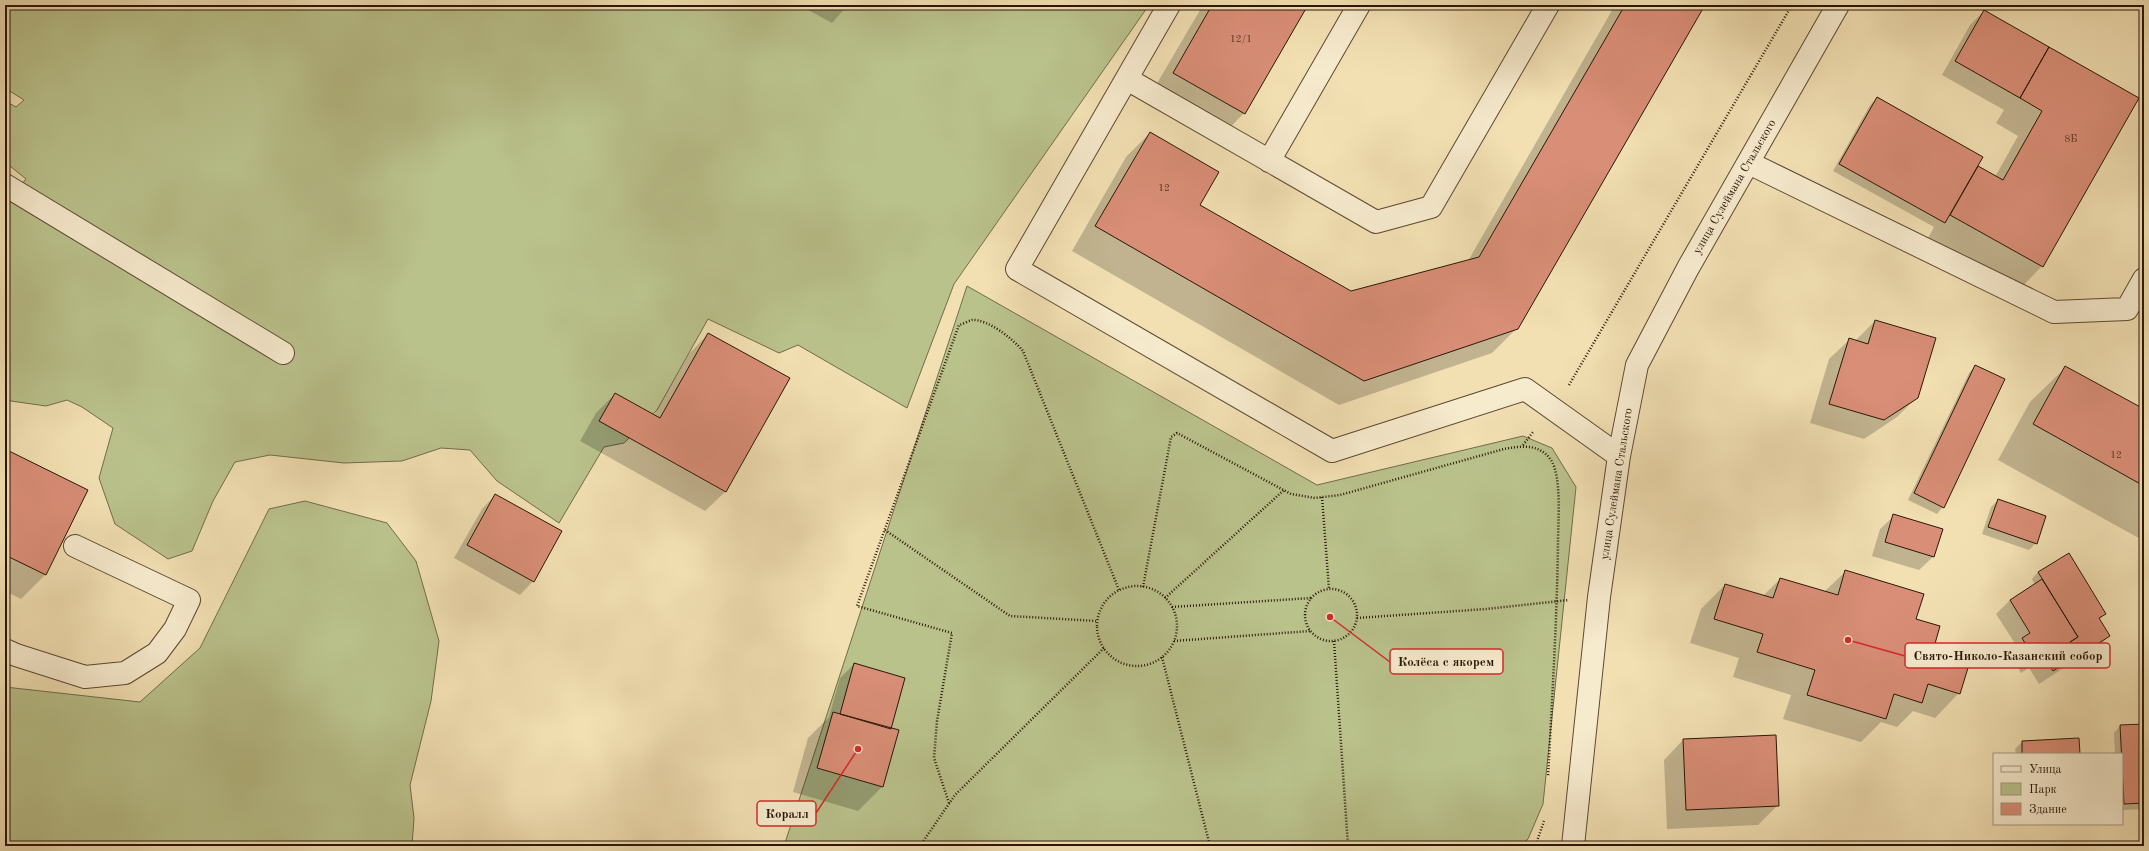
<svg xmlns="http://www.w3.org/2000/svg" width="2149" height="851" font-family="'Old Standard TT',serif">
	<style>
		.green { fill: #bac28c; stroke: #726c49 }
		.shadow { fill: #0003 }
		.building { fill: #d98e77; stroke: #2a1606 }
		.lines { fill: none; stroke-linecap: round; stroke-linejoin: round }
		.minor-casing { stroke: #5c4831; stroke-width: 24 }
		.path { stroke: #2a1606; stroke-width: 2.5; stroke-dasharray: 1 2; stroke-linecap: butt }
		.minor { stroke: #f7ebce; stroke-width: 22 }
		.labels { text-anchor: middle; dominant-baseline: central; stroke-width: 3; stroke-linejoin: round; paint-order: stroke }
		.number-label { font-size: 10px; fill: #563422 }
		.street-label { font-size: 12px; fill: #2a1606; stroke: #f7ebce }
		.leader { fill: none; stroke: #d62828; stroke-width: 1.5 }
		.callout-dot { fill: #d62828; stroke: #f7ebce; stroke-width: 1.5 }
		.callout { fill: #f7ebce; stroke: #d62828; stroke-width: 1.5 }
		.callout-label { font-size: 13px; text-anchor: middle; font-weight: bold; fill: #2a1606 }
	</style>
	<rect width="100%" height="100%" fill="#f2e0b3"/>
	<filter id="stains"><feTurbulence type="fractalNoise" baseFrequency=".005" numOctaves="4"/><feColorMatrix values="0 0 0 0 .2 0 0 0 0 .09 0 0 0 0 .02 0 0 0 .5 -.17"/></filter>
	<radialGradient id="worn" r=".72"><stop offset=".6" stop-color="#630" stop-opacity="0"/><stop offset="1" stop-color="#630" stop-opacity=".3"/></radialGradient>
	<path class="green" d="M5,5H1149L954,284L907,408L798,345L779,353L708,319L657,410L624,443L604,447L559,523L497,481L470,450L441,448L402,461L344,463L270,455L235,462L213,501L192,551L168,559L115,524L99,478L113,428L82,407L67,400L46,406L11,401L5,393V197L9,199L26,179L5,162V101L16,107L24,100L5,88Z
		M967,286L1317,485L1523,436L1552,448L1576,487L1543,804L1528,839L1519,846H784Z
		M305,501L387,523L416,561L439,641L431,701L410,785L414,818L412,846H5V687L140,702L200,648L269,509Z"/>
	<path class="shadow" d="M799,5H848L832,23Z
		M1203,5H1307L1244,113L1220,138L1149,97Z
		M1615,5H1703L1517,328L1492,353L1339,405L1072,251L1126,157L1150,133L1199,205L1350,292L1468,261Z
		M1984,11L2048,47L2042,266L2018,291L1927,240L1934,227L1833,171L1870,105L1877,98L1975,170L1978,167L1995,177L2018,136L1996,123L2004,110L1942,75L1970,25Z
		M1875,321L1917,397L1897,417L1864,439L1810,423L1829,359L1849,340L1855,341Z
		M708,334L788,379L725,492L705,511L580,441L596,413L615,394L654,415L689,354Z
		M1975,366L1943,507L1937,514L1908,500L1969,373Z
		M2066,367L2144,411V541L1998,460L2030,402Z
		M5,450L87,491L45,575L21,599L5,591Z
		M495,495L533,581L520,595L454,558L482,509Z
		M1998,500L2036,543L2029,550L1982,534L1991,507Z
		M1894,516L1933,557L1919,570L1872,556L1880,529Z
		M1846,571L1915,620L1959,693L1935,718L1913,711L1897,727L1881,722L1861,742L1783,719L1791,695L1733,677L1739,658L1690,643L1701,609L1725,585L1763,596L1780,579L1824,592Z
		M2038,572L2105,614L2099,620L2109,636L2102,643L2039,684L2029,668L2021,673L2009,652L2016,645L1996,614L2010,600L2035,585L2032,579Z
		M854,664L890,729L882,787L858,811L793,792L808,738L829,717L840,678Z
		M2144,725V809L2122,810V754H2115L2114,733L2120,726Z
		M1683,740L1778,805L1758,825L1667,829L1664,760Z
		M2022,742L2079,754H2016L2015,749Z"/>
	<path class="building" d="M838,5H849L846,10Z
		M1212,5H1308L1245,114L1173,73Z
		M1625,5H1705L1518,329L1364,381L1095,226L1150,132L1219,172L1200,205L1351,291L1479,257Z
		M1984,10L2049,47L2020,98L1955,61Z
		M2049,47L2139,98L2043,267L1950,215L1978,166L2003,180L2042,111L2020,98Z
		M1877,97L1983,157L1945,223L1839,164Z
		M1875,320L1936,338L1918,398L1884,420L1829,404L1849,338L1868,344Z
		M708,333L790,378L726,492L599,421L615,393L660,418Z
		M1975,365L2005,379L1944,508L1914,493Z
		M2065,366L2144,409V486L2033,424Z
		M5,449L88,490L46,575L5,555Z
		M495,494L562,531L534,582L467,545Z
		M1998,499L2046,516L2037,544L1988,527Z
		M1893,514L1943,529L1934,557L1885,542Z
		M2069,553L2106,614L2099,618L2110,636L2078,656L2070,642L2078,637L2038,572Z
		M1845,570L1924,594L1916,619L1940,626L1934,647L1971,658L1960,694L1928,684L1922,703L1894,694L1886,719L1807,695L1815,670L1757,652L1763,634L1714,619L1725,584L1773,598L1780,578L1838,595Z
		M2042,579L2078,637L2070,642L2078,656L2053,671L2043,655L2035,660L2022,638L2030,633L2010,600Z
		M854,663L905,678L891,729L840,714Z
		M833,712L899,730L883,787L817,768Z
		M2144,724V803L2124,804L2120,725Z
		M1776,735L1779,806L1686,810L1683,739Z
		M2079,738L2080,754H2022V741Z"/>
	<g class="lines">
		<defs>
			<path id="minor" d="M1169,5L1017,269L1332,451L1525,389L1619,456
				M1127,79L1376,222L1431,207L1548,5
				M1269,161L1359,5
				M1749,163L2054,312L2127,309L2144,279
				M5,185L283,353
				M5,650L16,655L85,677L125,673L157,653L175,629L189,600L75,546
				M1573,846L1599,597L1619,456L1637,365L1688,268L1838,5"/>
		</defs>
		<use href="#minor" class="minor-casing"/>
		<path class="path" d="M1569,385L1792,5
			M1523,445L1533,432
			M1322,497L1329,589
			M885,530L1010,616L1097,621
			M1097 626a40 40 0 1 1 80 0a40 40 0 1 1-80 0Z
			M1143,587L1171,437L1177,433L1291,494L1315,498L1340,495L1504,449C1521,446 1539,443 1551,460C1562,477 1558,522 1558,543C1557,621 1552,699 1548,777
			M1305 615a26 26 0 1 1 52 0a26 26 0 1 1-52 0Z
			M1165,598L1284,490
			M1172,607L1311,598
			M1357,618L1486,609L1569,600
			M1174,641L1310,631
			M1334,641L1348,846
			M1162,657L1210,846
			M949,803L934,758L937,721L952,633L857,606L959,325C963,324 968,321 972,320C988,319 1013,339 1023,351L1119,590
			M920,846L955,795L1104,648
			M1533,846L1536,844L1544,821"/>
		<use href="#minor" class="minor"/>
	</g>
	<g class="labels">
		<g class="number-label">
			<text x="1241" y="39">12/1</text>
			<text x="2071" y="139">8Б</text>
			<text x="1164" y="188">12</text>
			<text x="2116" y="455">12</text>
		</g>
		<g class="street-label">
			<text transform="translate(1735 187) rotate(-60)">улица Сулеймана Стальского</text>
			<text transform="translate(1617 484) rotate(-81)">улица Сулеймана Стальского</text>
		</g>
	</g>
	<path class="leader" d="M1848 640L1905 656M1330 617L1390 662M858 749L816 813"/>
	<g class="callout-dot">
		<circle cx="1848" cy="640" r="4"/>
		<circle cx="1330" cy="617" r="4"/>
		<circle cx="858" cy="749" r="4"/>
	</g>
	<g class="callout">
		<rect x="1905" y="643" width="205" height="25" rx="4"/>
		<rect x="1390" y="649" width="113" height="25" rx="4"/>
		<rect x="757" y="801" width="59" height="25" rx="4"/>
	</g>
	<g class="callout-label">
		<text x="2008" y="660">Свято-Николо-Казанский собор</text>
		<text x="1446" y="666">Колёса с якорем</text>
		<text x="787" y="818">Коралл</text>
	</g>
	<rect width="2149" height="851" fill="none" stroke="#f2e0b3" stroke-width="20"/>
	<rect x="6" y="6" width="2137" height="839" fill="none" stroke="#2a1606" stroke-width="2"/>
	<rect x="10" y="10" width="2129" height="831" fill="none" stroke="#2a1606"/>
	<rect x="1993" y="753" width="130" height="72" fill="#f7ebce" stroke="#a5967e"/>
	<rect x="2001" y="766" width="20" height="6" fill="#f7ebce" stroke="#a5967e"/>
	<text x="2029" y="773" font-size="12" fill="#2a1606">Улица</text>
	<rect x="2001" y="783" width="20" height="12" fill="#bac28c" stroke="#a5967e"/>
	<text x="2029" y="793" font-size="12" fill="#2a1606">Парк</text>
	<rect x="2001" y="803" width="20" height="12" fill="#d98e77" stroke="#a5967e"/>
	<text x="2029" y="813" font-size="12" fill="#2a1606">Здание</text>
	<rect width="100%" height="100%" filter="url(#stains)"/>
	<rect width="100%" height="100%" fill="url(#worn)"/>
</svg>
